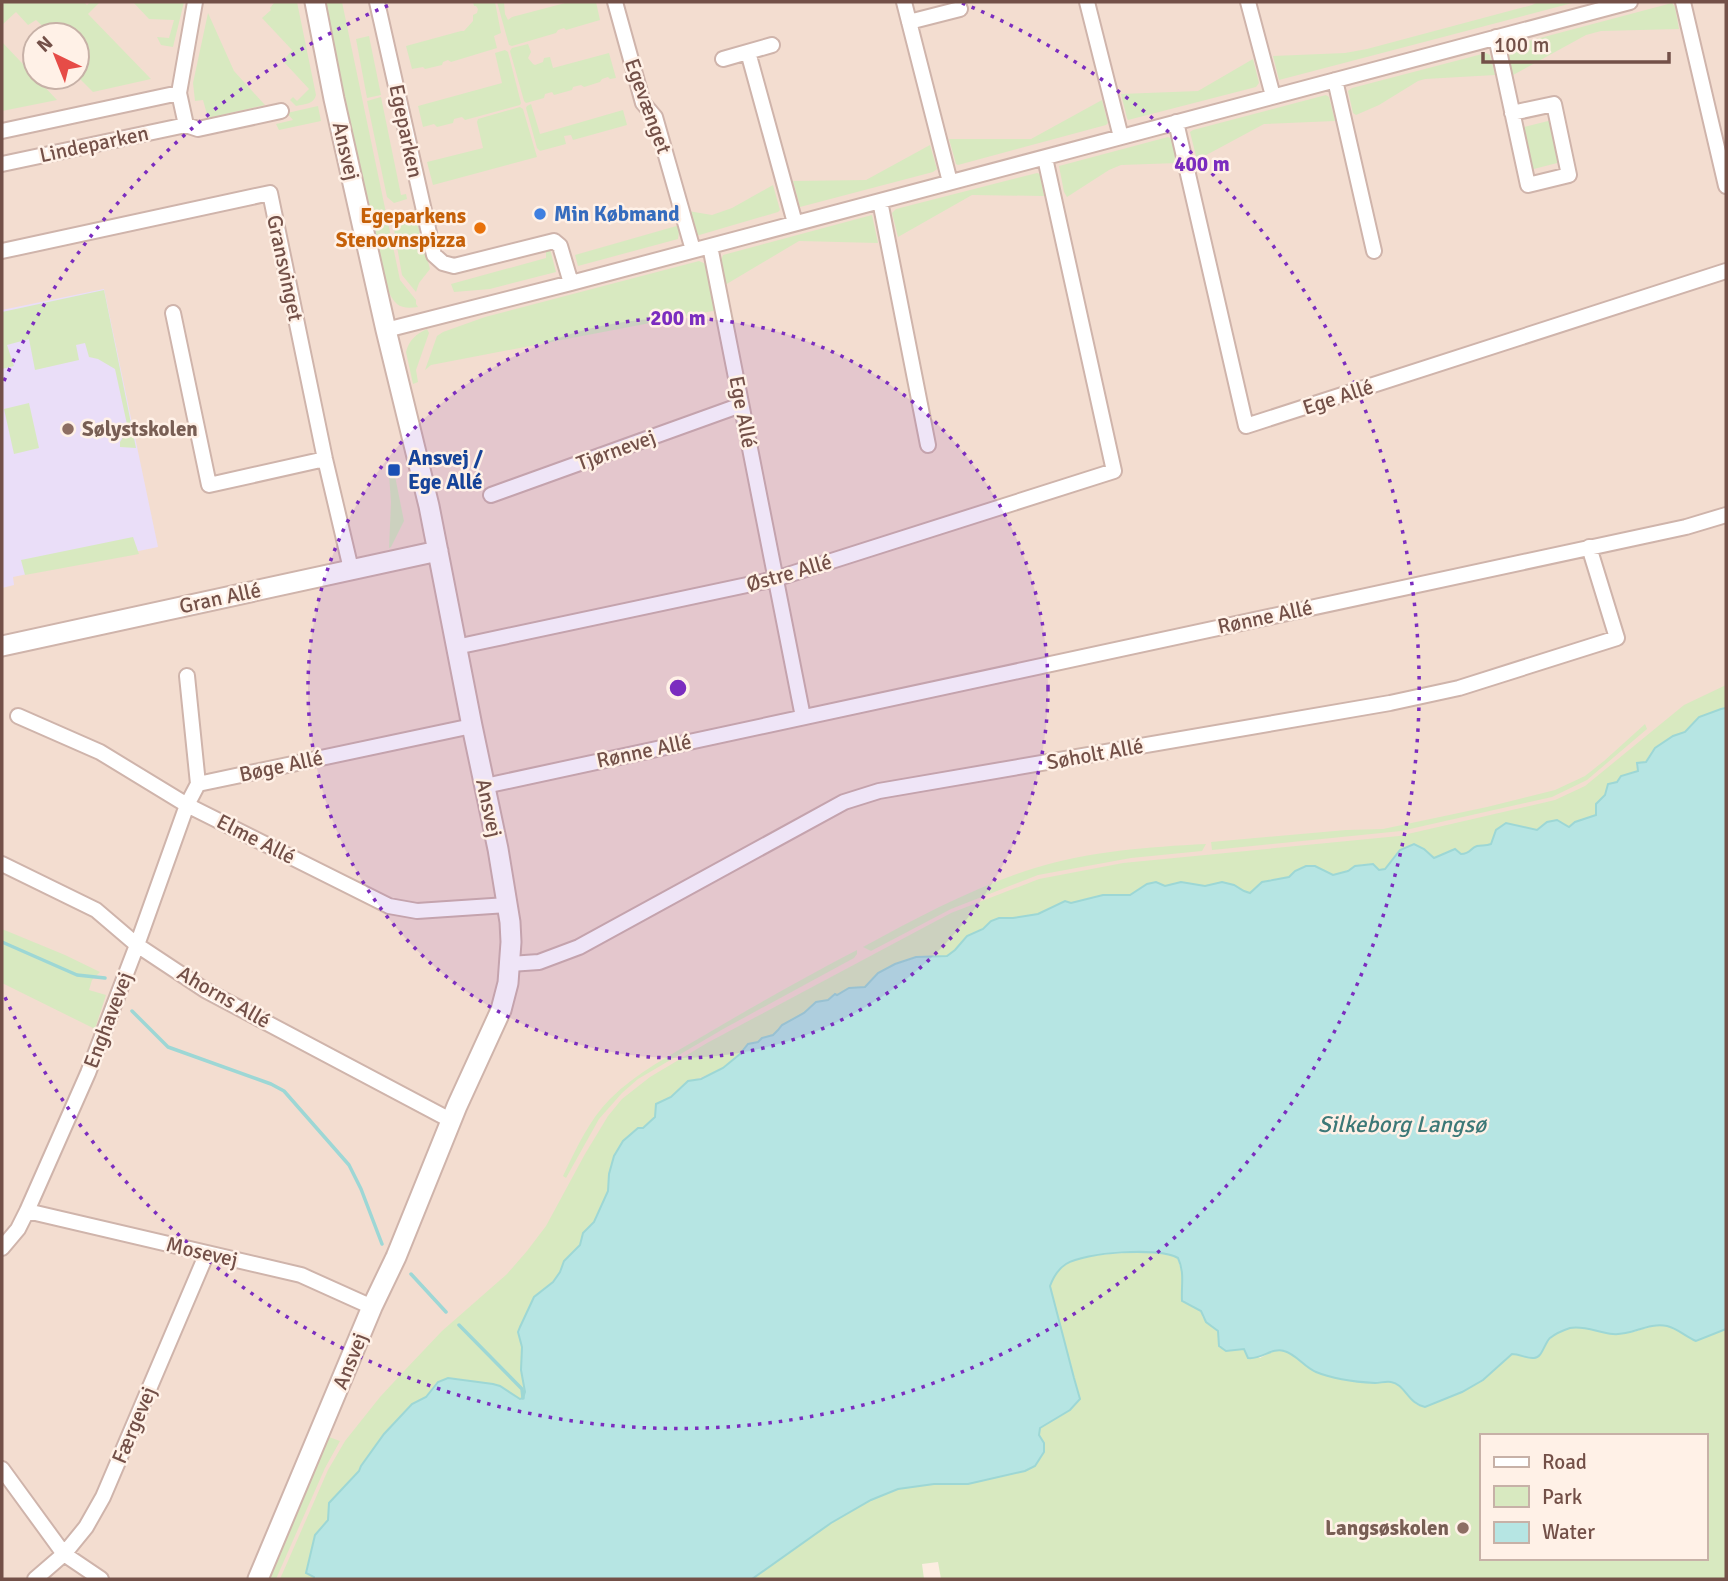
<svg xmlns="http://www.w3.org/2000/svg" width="1728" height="1581" font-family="Signika,sans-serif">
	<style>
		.residential { fill: #f3ddd0; fill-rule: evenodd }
		.education { fill: #eadef8 }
		.green { fill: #d8e9c0; fill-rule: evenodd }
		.water { fill: #b6e5e3; stroke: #9dd7d5; stroke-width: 2 }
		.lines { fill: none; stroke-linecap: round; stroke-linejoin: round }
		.stream { stroke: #9dd7d5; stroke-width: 3.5 }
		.minor-casing { stroke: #cfb4ab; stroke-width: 18 }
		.tertiary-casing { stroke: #cfb4ab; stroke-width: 23 }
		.minor { stroke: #fff; stroke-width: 14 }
		.tertiary { stroke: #fff; stroke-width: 19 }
		.ring { fill: none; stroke: #7b2cbf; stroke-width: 3.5; stroke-dasharray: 3.5 7 }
		.shop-dot { fill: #3f7fe0; stroke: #fff1e7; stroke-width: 2.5 }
		.food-dot { fill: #e8710a; stroke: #fff1e7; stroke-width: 2.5 }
		.education-dot { fill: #8d6e63; stroke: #fff1e7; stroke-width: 2.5 }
		.transit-dot { fill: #1a4fb4; stroke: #fff1e7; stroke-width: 2.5 }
		.labels { text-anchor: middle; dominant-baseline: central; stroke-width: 5; stroke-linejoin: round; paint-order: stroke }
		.street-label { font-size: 21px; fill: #735048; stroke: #fff1e7 }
		.shop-label { font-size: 21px; font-weight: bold; fill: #366cbe; stroke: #fff1e7; text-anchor: start }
		.food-label { font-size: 21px; font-weight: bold; fill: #c56008; stroke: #fff1e7; text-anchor: end }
		.education-label { font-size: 21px; font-weight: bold; fill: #785e54; stroke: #fff1e7; text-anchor: start }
		.transit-label { font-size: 21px; font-weight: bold; fill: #164399; stroke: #fff1e7; text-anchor: start }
		.water-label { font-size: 23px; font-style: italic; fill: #3c7877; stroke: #fff1e7 }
		.centre { fill: #7b2cbf; stroke: #fff1e7; stroke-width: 3.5 }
		.ring-label { font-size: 21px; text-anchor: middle; font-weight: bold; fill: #7b2cbf; stroke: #fff1e7; stroke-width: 5; stroke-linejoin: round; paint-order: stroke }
	</style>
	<rect width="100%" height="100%" fill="#fcede1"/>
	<path class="residential" d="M2,2H1726V708L1721,709L1596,815L1569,827L1498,828L1315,866L1131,895L983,929L638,1128L623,1141L580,1245L500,1386L384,1434L329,1503L314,1579H2ZM35,35H77V77H35Z"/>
	<path class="education" d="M104,289L158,547L13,577L14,585L2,588V310Z"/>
	<path class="green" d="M2,2H84L87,5L90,2H100L88,14L151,79L93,92L77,76V56L82,51L77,45V35H52L36,20L28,25L16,12L2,25Z
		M133,2H184L173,47L161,45L157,37L169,38L174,20L149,19Z
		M282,2H297L316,95C314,104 305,104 296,106L290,100L293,97L297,101L309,89L283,61L292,50L262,18L271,10L270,8L274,3Z
		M323,2H342L400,280L416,300V304L418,307C402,309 395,307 388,290L324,18Z
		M473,2H495L501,33L494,36L497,48L451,62L448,60L443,62L442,65L425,69L423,67L412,69L406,46L461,31H464L473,21V15L477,13L478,9L476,6H474Z
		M497,2H504L505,14L508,20L512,17L569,2H596L600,20L566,30L564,28L558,30L556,33L512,46L509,45Z
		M1538,2H1576L1279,80L1273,56L1345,53L1367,49L1532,5Z
		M1672,3L1675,7L1679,29L1601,31L1586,35L1513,75L1507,49L1510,46Z
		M208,13L234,71L265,105L208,118L203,100L195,101L193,83Z
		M369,36L381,95L367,98L356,39Z
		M2,42L57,100L2,111Z
		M528,44L531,52L528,58L533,64L535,65L543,62L544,58L550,57L553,68L609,53L616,78L610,79L608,77L602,79L600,82L584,87L581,85L573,87L572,90L554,95L552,92L545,94L544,98L526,103L524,101L510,51L512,48Z
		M505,50L508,52L521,103L520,105L465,120L462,117L454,119L453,123L437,127L434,124L423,127L418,106L502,83L495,53Z
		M1486,53L1490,55L1495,75L1425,79L1418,81L1379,105L1356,115L1353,113L1348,91L1352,88Z
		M1253,59L1259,83L1256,87L1128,120L1127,118L1121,94L1198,91Z
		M1326,95L1329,97L1335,121L1264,124L1197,160L1190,132L1193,130Z
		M381,97L401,195L406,194L407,199L394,203L387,197L367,101Z
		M1102,100L1108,123L1106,125L958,165L956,164L949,139H1031Z
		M531,104L540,134L623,110L627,125L573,140L571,135L564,136L566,144L540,151L537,148L526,108L527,106Z
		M318,106L321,121L279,130L276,124L293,120L287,113Z
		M520,107L523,109L537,157L433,185L427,162L483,148L477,122L478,119Z
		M1552,120L1561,162L1530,170L1520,128Z
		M1168,137L1172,139L1178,163L1121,165L1109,170L1067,197L1064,192L1059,166Z
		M930,145L937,169L933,172L800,207L793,181L866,180Z
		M1037,173L1040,174L1044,196L972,195L898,237L892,213L896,209Z
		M773,185L780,210L778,212L696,236L688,211L712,215L732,208Z
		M872,215L878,243L799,241L725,285L721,261L723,255Z
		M397,217L399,223L416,219L430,269L419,283L416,292L402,275L392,218Z
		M680,225L678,239L578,266L575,255Z
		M546,249H550L556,272L490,289L454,292L451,284L546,258Z
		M699,261L706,264L718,310L431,365L425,370L437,336L443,332L485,317Z
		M104,290L136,448L120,447V442L128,429L115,369L98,359L89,357L85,343L76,345L79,360L35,370L29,339L7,345L14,366L2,369V312Z
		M427,329L429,333L416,370L418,382L413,384L406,352C409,340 416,334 427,329Z
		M29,403L39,448L14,454L4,409Z
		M392,474L393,477L395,476L404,521L391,547L389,548L391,502L389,475Z
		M133,537L139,554L25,575L21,560Z
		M1726,685V708C1711,710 1699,723 1686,731C1675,737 1661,740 1652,751C1650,753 1647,760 1646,762L1636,765L1638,771L1621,776L1617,782L1608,784L1605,795L1596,804V815L1575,822L1569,827L1547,822L1537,830L1506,823L1496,830L1491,844L1488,846H1477L1466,854L1449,851L1434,859L1424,849L1386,869L1379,870C1363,855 1351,873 1333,875L1315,866H1306L1295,871L1289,877L1269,880L1257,887L1250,893L1244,891L1234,885L1222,882L1205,886L1192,884H1172L1131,895H1103L1071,903L1065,901L1038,914L991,921L983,929L962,941L955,950L947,956L916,957L895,964L878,973L865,987L849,988L837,995L834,994L828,1000L816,1002L804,1013L796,1017L773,1035L758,1042L748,1044L740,1054L724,1068L692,1081L671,1097L656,1104V1116L643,1128H637L623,1141L614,1156L609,1174L608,1191L594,1222L583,1233L580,1245L564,1261L560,1272L553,1281L535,1297L520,1327L518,1332L522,1347L521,1370L525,1392L523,1398L520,1399L500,1386L493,1384L453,1378L441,1380L435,1384L426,1397L412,1404L403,1413L384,1434L361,1466L359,1471L329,1503L328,1519L315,1535L307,1574L314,1577V1579H280L328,1470L345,1441L380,1397L405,1370L442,1331L507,1274L527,1251L546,1226L585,1154L608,1116L622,1099L650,1077L707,1043L951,913L1039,879L1123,863L1399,836L1555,800L1585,786L1684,705Z
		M1645,724L1647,729L1587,780L1552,797L1401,831L1212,850L1211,842L1346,830L1383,829L1487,807L1555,790L1585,776L1604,761Z
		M1206,844L1202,851L1131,858L1038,875L951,909L871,951L863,947C919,917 974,887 1035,868C1090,851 1148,847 1206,844Z
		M2,929L65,955L100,972L92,980L89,990L106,995L95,1029L2,983Z
		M857,950V954L854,958L725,1028L638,1079L622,1093L599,1119L566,1178L563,1176C576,1149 589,1120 610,1099C637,1072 671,1055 703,1036C754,1006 805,977 857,950Z
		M1150,1252L1172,1255L1178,1258L1183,1278L1181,1298L1201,1311L1203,1318L1218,1330L1219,1336V1343L1226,1350L1244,1349L1260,1358C1266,1355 1274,1350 1280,1350C1292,1350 1306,1368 1318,1373C1334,1378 1357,1381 1373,1382C1380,1383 1389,1380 1395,1383C1401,1385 1412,1401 1419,1406L1512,1354H1518L1533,1358C1548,1351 1545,1334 1569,1328C1587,1324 1606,1334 1624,1333C1638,1333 1651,1323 1667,1326C1677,1328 1686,1337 1696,1341L1726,1329V1579H941L938,1562L922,1564L924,1579H752L831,1523L871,1500L898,1489L934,1484H969L1025,1471L1035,1466L1044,1443L1039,1435L1040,1428L1070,1410L1080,1399L1050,1286C1053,1278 1058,1268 1066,1264C1085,1253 1128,1253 1150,1252ZM1481,1436H1705V1558H1481Z
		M329,1437L340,1441L325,1468L276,1579H270Z"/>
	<path class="water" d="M1726,708V1329L1696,1341C1686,1337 1677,1328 1667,1326C1648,1322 1631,1336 1613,1334C1599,1333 1584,1325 1570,1328C1564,1330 1555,1334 1550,1338C1544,1344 1542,1358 1534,1358C1527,1359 1520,1354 1512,1354L1483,1380L1462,1392L1425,1407C1408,1404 1405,1384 1391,1382C1386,1381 1380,1383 1375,1383C1356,1382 1333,1379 1316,1372C1304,1367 1296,1354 1284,1351C1272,1347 1261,1360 1248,1358L1244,1349L1226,1351L1219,1346L1218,1331L1206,1322L1201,1311L1182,1301C1181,1286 1185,1273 1178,1258C1158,1247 1085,1252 1066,1264C1058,1269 1053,1278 1050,1286L1074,1378L1080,1399L1070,1410L1040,1428L1039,1435L1044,1443V1452L1035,1466L1025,1471L968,1484H934L898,1489L871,1500L831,1523L752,1579H314V1577L306,1573L315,1535L328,1520L329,1503L359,1471L361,1466L384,1434L412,1404L426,1397L438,1382L448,1378L493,1384L500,1386L520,1399L523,1398L525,1392L521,1370L522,1347L518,1332L520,1327L534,1297L553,1282L560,1272L564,1261L580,1245L583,1233L594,1222L608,1191L609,1174L614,1156L623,1141L638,1128H643L655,1117L656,1104L671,1097L688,1081L701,1079L723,1068L740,1054L748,1044L758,1042L762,1038L773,1035L778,1030L782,1025L804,1013L816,1002L828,1000L835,994L837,995L849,988L865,987L878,973L895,964L916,957L947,956L955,950L967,936L983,929L991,921L999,918H1013L1038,914L1065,901L1071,903L1103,895H1130L1147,884L1156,882L1165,886L1181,882L1205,886L1222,882L1234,885L1244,891L1250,893L1262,882L1289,877L1295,871L1306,866H1315L1333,875L1348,871L1355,866L1373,864L1379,870L1385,869L1400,850L1414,844L1424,849L1434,858L1455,849L1461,854C1471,854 1470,848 1477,846C1482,845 1486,846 1491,844L1496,830L1506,823L1537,830L1547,822L1557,820L1569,827L1575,822L1596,815V804L1605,795L1608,784L1617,782L1621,776L1638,771L1637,763L1646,762L1655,748L1673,736L1685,732L1699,717L1721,709Z"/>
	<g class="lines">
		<path class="stream" d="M2,942L77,975L105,978
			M132,1011L168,1047L271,1084L284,1091L349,1165L361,1189L382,1244
			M411,1274L446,1312
			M459,1325L522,1389L523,1398"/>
		<defs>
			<path id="minor" d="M377,2L434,255L443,263L454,266L554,241L560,246L571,283
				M615,2L643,103L655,117L693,250
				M904,2L950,182
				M1087,2L1121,137
				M1248,2L1273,96
				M1683,2L1726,186
				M909,22L960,9
				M1496,37L1528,185L1569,175L1554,104L1512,113
				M748,52L795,223
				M723,59L772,45
				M1335,80L1374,251
				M1176,122L1246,426L1726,271
				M186,125L198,129L281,111
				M2,131L179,93
				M2,164L186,125L179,93L195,2
				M880,201L928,445
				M710,246L803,717
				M2,251L270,193L325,459L351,569
				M173,313L209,485L325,459
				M386,330L571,283L1630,2
				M491,495L741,405
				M456,647L775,579L1114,471L1045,158
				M187,676L198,784L472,726
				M18,716L100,752L187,805L389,906L417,911L507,905
				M485,786L1686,527L1726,515
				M2,864L96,910L137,945L205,990L452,1121
				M510,964L539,962L579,947L844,802L879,791L1390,703L1459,688L1617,638L1589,547
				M27,1211L301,1275L372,1307
				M2,1248L18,1229L27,1211L88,1073L137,945L187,805L198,784
				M2,1469L64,1554L101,1579
				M35,1579L64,1554L86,1527L103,1497L207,1253"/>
			<path id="tertiary" d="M2,646L438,551
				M258,1579L372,1307L396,1257L457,1106L501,1010L508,983L511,942L510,922L498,849L472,726L429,506L386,330L334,99L315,2"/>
		</defs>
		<use href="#minor" class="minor-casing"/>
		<use href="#tertiary" class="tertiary-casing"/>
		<use href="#minor" class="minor"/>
		<use href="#tertiary" class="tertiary"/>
	</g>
	<circle cx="678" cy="688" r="370" fill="#7b2cbf" fill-opacity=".12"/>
	<g class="ring">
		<circle cx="678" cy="688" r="370"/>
		<path d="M4 381A741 741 0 0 1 394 3M962 3A741 741 0 1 1 4 995"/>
	</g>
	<circle class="shop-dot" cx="540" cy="214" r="7"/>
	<circle class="food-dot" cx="480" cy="228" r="7"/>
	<g class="education-dot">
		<circle cx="68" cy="429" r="7"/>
		<circle cx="1463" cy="1528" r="7"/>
	</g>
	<rect class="transit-dot" x="387" y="463" width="14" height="14" rx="3.5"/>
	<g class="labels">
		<g class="street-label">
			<text transform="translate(648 106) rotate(70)">Egevænget</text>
			<text transform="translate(406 131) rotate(78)">Egeparken</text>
			<text transform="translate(94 144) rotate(-12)">Lindeparken</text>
			<text transform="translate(346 151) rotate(77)">Ansvej</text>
			<text transform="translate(285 268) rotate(78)">Gransvinget</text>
			<text transform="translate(1338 397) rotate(-18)">Ege Allé</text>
			<text transform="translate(743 412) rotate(79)">Ege Allé</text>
			<text transform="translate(616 450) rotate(-20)">Tjørnevej</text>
			<text transform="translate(789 573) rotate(-16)">Østre Allé</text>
			<text transform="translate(220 598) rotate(-12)">Gran Allé</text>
			<text transform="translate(1265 617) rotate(-12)">Rønne Allé</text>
			<text transform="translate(644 751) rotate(-12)">Rønne Allé</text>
			<text transform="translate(1095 754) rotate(-10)">Søholt Allé</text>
			<text transform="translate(281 766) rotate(-12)">Bøge Allé</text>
			<text transform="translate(489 808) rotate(78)">Ansvej</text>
			<text transform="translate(256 839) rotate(27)">Elme Allé</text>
			<text transform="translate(224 997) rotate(30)">Ahorns Allé</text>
			<text transform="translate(108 1020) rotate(-69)">Enghavevej</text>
			<text transform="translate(202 1252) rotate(13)">Mosevej</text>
			<text transform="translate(350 1361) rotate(-68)">Ansvej</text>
			<text transform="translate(134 1425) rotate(-67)">Færgevej</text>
		</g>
		<g class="shop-label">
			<text x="554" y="214">Min Købmand</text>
		</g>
		<g class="food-label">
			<text x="466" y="216">Egeparkens<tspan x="466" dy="24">Stenovnspizza</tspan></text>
		</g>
		<g class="education-label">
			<text x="82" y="429">Sølystskolen</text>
			<text x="1449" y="1528" text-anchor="end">Langsøskolen</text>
		</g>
		<g class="transit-label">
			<text x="408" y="458">Ansvej /<tspan x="408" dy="24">Ege Allé</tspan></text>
		</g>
		<g class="water-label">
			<text x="1402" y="1124">Silkeborg Langsø</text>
		</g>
	</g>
	<circle cx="678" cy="688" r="10" class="centre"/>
	<g class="ring-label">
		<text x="1202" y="171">400 m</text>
		<text x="678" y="325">200 m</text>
	</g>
	<rect width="1728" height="1581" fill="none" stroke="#735048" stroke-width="7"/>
	<rect x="1480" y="1434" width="228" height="126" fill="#fff1e7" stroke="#c7b1a7" stroke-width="2"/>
	<rect x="1494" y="1457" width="35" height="10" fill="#ffffff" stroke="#c7b1a7" stroke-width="2"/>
	<text x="1542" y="1469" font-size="21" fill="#735048">Road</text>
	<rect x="1494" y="1486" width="35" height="21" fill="#d8e9c0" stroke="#c7b1a7" stroke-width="2"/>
	<text x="1542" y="1504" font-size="21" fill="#735048">Park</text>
	<rect x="1494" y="1522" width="35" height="21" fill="#b6e5e3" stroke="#c7b1a7" stroke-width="2"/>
	<text x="1542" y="1539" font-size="21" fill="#735048">Water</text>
	<g transform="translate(56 56) rotate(317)"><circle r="33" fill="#fff1e7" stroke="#c7b1a7" stroke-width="2"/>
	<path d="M0-5L12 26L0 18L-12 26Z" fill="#e64c47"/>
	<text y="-10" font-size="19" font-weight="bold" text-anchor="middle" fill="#735048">N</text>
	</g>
	<path d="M1483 52v10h186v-10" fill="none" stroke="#735048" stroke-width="3.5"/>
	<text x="1494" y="52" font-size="21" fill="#735048" stroke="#fff1e7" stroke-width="5" paint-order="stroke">100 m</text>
</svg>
